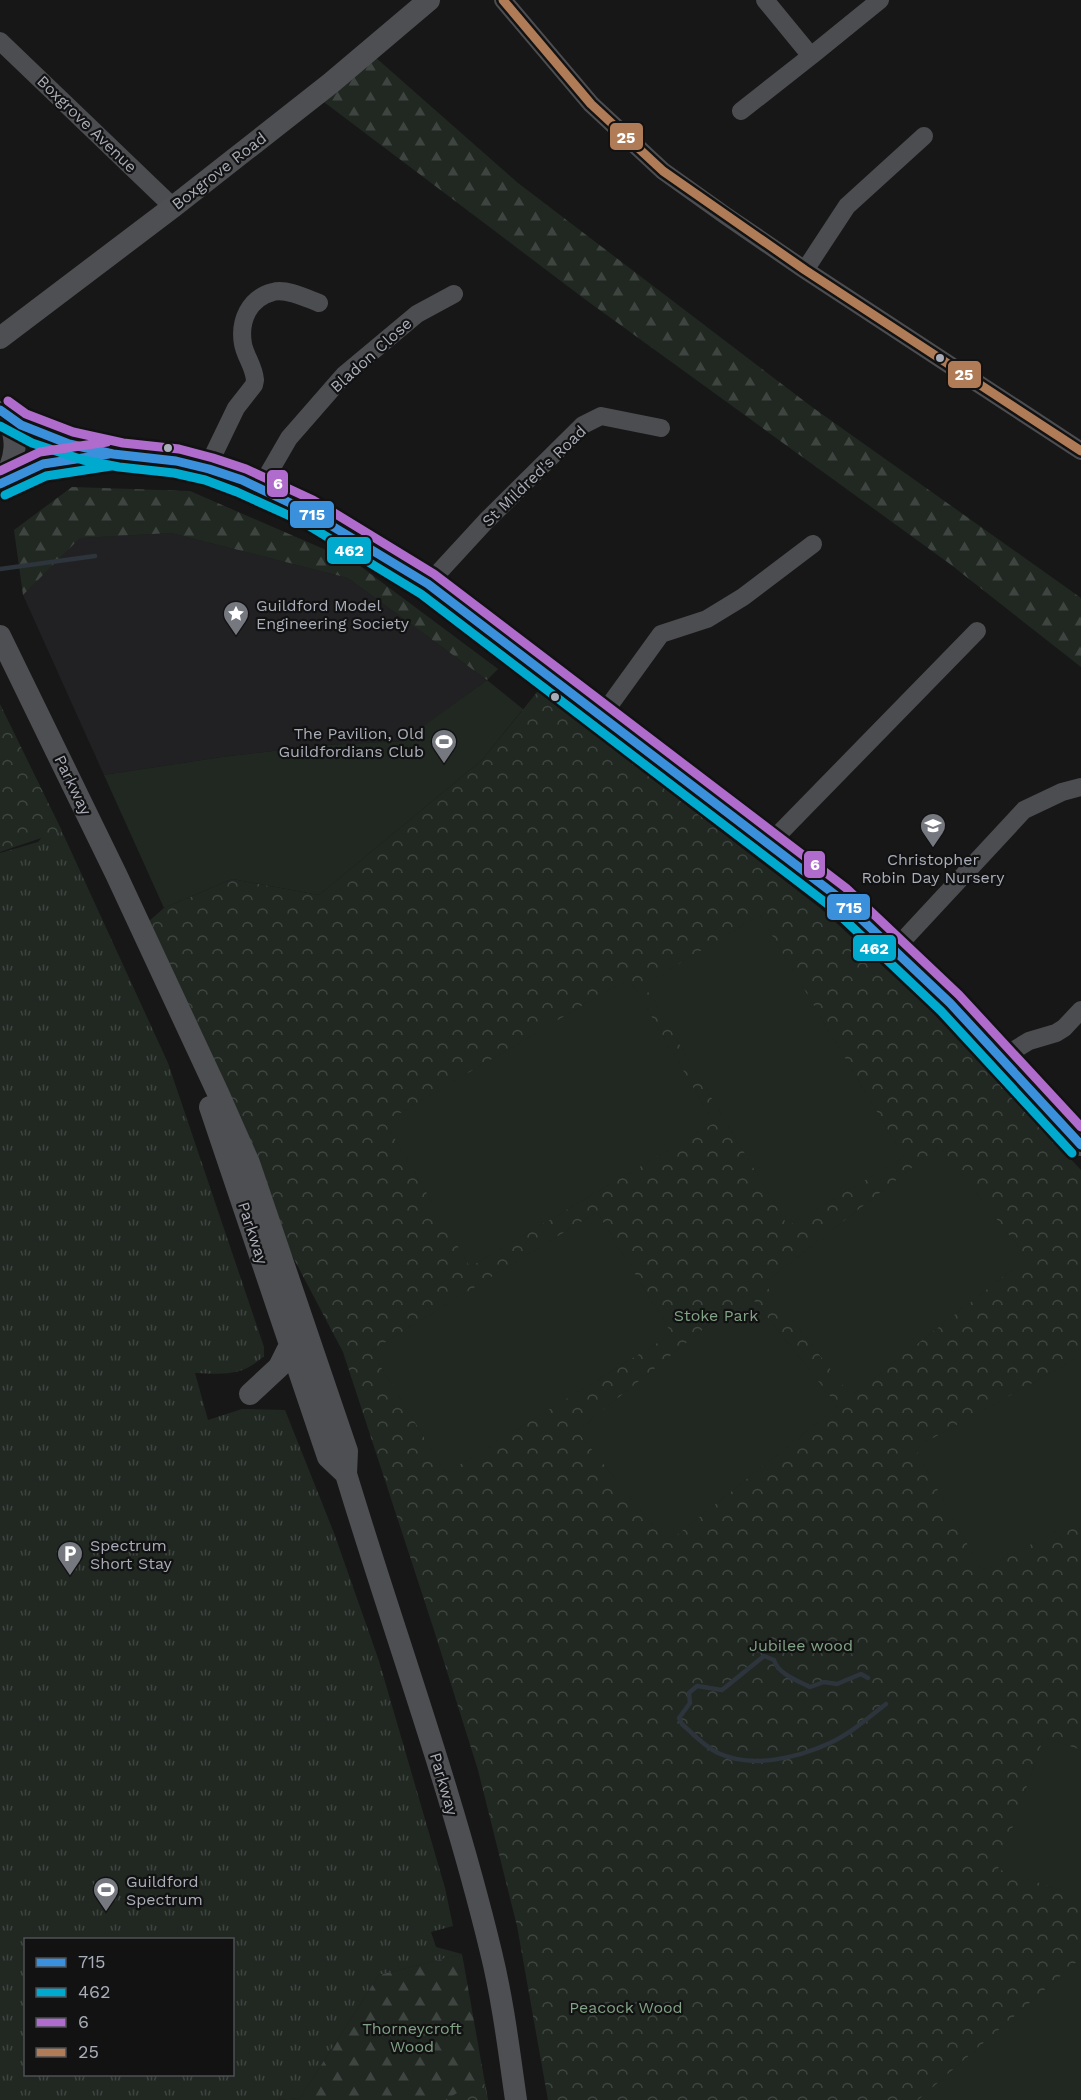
<svg xmlns="http://www.w3.org/2000/svg" width="1081" height="2100" font-family="'Work Sans',sans-serif">
	<style>
		.built { fill: #212123 }
		.grass { fill: url(#grass-tufts); fill-rule: evenodd }
		.forest { fill: url(#forest-firs) }
		.park { fill: url(#park-crowns) }
		.pitch { fill: #212822 }
		.lines { fill: none; stroke-linecap: round; stroke-linejoin: round }
		.stream { stroke: #2d343b; stroke-width: 4.5 }
		.minor { stroke: #4c4d50; stroke-width: 18 }
		.major { stroke: #4e4f52; stroke-width: 22 }
		.bus-1-casing { stroke: #121213; stroke-width: 14 }
		.bus-2-casing { stroke: #121213; stroke-width: 14 }
		.bus-3-casing { stroke: #121213; stroke-width: 14 }
		.bus-4-casing { stroke: #121213; stroke-width: 14 }
		.bus-1 { stroke: #3a90db; stroke-width: 9 }
		.bus-2 { stroke: #00a9ce; stroke-width: 9 }
		.bus-3 { stroke: #b06ccc; stroke-width: 9 }
		.bus-4 { stroke: #b07c57; stroke-width: 9 }
		.bus-dot { fill: #a9adb8; stroke: #121213; stroke-width: 2 }
		.labels { text-anchor: middle; dominant-baseline: central; stroke-width: 4.5; stroke-linejoin: round; paint-order: stroke }
		.street-label { font-size: 16px; fill: #a9adb8; stroke: #121213 }
		.poi-label { font-size: 16px; fill: #a9adb8; stroke: #121213; text-anchor: start }
		.park-label { font-size: 16px; fill: #81a285; stroke: #121213 }
		.line-badge { stroke: #121213; stroke-width: 2 }
		.badge-label { font-size: 16px; text-anchor: middle; font-weight: bold; fill: #fff }
	</style>
	<defs>
		<pattern id="grass-tufts" width="24" height="20" patternUnits="userSpaceOnUse" patternTransform="scale(1.5)"><rect width="24" height="20" fill="#212822"/><path d="M3 7l-1-3M5 7V3M7 7l1-3M15 17l-1-3M17 17v-4M19 17l1-3" fill="none" stroke="#3e4440"/></pattern>
		<pattern id="forest-firs" width="22" height="20" patternUnits="userSpaceOnUse" patternTransform="scale(1.5)"><rect width="22" height="20" fill="#212822"/><path d="M5 1l3.5 6h-7zM16 11l3.5 6h-7z" fill="#3e4440"/></pattern>
		<pattern id="park-crowns" width="20" height="18" patternUnits="userSpaceOnUse" patternTransform="scale(1.5)"><rect width="20" height="18" fill="#212822"/><path d="M2 6a3 3 0 1 1 6 0M12 15a3 3 0 1 1 6 0" fill="none" stroke="#3e4440"/></pattern>
	</defs>
	<rect width="100%" height="100%" fill="#171718"/>
	<path class="built" d="M171,533L348,578L487,680L404,741L326,745L222,757L104,775L23,595L80,538Z"/>
	<path class="grass" d="M55,821L64,836L168,1063L264,1347V1356C241,1377 224,1374 195,1373L208,1420L242,1409L285,1410L334,1533L379,1661L445,1888L453,1926L431,1932L436,1947L462,1954L379,1975L300,2098L276,2100H0V853L38,842ZM26,1940H232V2074H26Z"/>
	<path class="forest" d="M375,57L518,183L812,407L1081,598V667L950,564L586,300L320,99Z
		M72,487L190,491L356,563L498,669L487,680L348,578L171,533L80,538L23,595L14,530Z
		M462,1954L488,2100H276L300,2098L379,1975Z"/>
	<path class="park" d="M538,691L820,908L930,1010L1081,1170V2100H548L517,1926L478,1770L433,1627L343,1352L275,1223L148,922L164,908L232,879L319,895L482,760Z
		M0,704L62,831L0,852Z
		M483,2078L488,2100H445Z"/>
	<path class="pitch" d="M487,680L523,709L482,760L319,895L232,879L164,908L104,775L222,757L326,745L403,741Z
		M760,915L904,1157L788,1226L644,985Z
		M629,978L714,1123L470,1267L385,1122Z
		M940,1146L1027,1258L851,1396L764,1283Z
		M597,1212L672,1334L446,1473L371,1351Z
		M748,1293L838,1406L667,1543L577,1431Z
		M1081,1356V1517L982,1571L915,1448Z
		M1044,1737L1081,1750V1897L998,1869Z
		M1081,1958V2100H918Z"/>
	<g class="lines">
		<path class="stream" d="M0,569L95,556
			M868,1678L861,1674L837,1684L824,1682L810,1687C798,1681 778,1674 774,1660L764,1656L722,1690L697,1686L689,1693L690,1703L679,1718L682,1724C693,1734 705,1747 718,1753C752,1769 797,1758 830,1743C850,1734 868,1718 886,1704"/>
		<path class="minor" d="M503,0L591,104L663,171L726,216L805,270L1081,451
			M765,0L811,56L880,0
			M0,41L173,207
			M741,111L811,56
			M805,270L847,206L924,136
			M207,468L236,408L254,385L255,380C254,366 245,356 243,344C239,321 249,298 273,292C286,288 306,298 319,303
			M260,488L289,438L344,375L417,314L454,294
			M428,584L486,521L583,425L601,416L661,428
			M601,717L661,634L707,619L743,597L813,544
			M768,845L977,631
			M894,950L1024,810L1062,792L1081,787
			M1001,1058L1029,1041L1056,1033L1064,1028L1081,1010"/>
		<path class="major" d="M0,338L173,207L331,83L429,0
			M8,419L49,436L111,454L175,461L207,468L260,488L363,542L428,584L838,897L950,1003L1081,1145
			M1,483L43,464L100,455
			M0,484C17,462 21,434 2,412
			M0,636L116,874L218,1093L249,1163L347,1451L346,1474C394,1633 452,1790 491,1952C503,2001 509,2051 516,2100
			M210,1107L328,1457L346,1474
			M250,1394L279,1367L290,1345"/>
		<defs>
			<path id="bus-1" d="M0,410L21,425L69,444L113,454L176,461L209,469L242,480L307,511L428,584L838,897L950,1003L1081,1145
				M0,484L43,464L109,454"/>
			<path id="bus-2" d="M0,426L32,443L83,460L119,467L174,473L205,480L237,492L301,521L421,594L830,906L941,1011L1072,1153
				M5,495L46,476L111,466"/>
			<path id="bus-3" d="M8,401L26,414L73,432L123,443L179,449L213,458L246,469L313,500L434,574L846,888L959,995L1081,1127
				M0,471L40,452L107,442"/>
			<path id="bus-4" d="M503,0L591,104L663,171L805,270L1081,451"/>
		</defs>
		<use href="#bus-1" class="bus-1-casing"/>
		<use href="#bus-2" class="bus-2-casing"/>
		<use href="#bus-3" class="bus-3-casing"/>
		<use href="#bus-4" class="bus-4-casing"/>
		<use href="#bus-1" class="bus-1"/>
		<use href="#bus-2" class="bus-2"/>
		<use href="#bus-3" class="bus-3"/>
		<use href="#bus-4" class="bus-4"/>
	</g>
	<defs>
		<symbol id="sight-pin" viewBox="-11 -11 22 30"><path d="M0 17L-7.5 6A9.5 9.5 0 1 1 7.5 6Z" fill="#767880" stroke="#121213"/><path d="M0-6L1.8-2.2L6-1.7L2.9 1.2L3.7 5.4L0 3.3L-3.7 5.4L-2.9 1.2L-6-1.7L-1.8-2.2Z" fill="#fff"/></symbol>
		<symbol id="stadium-pin" viewBox="-11 -11 22 30"><path d="M0 17L-7.5 6A9.5 9.5 0 1 1 7.5 6Z" fill="#767880" stroke="#121213"/><path d="M0-5a6.5 5 0 1 0 0 10a6.5 5 0 1 0 0-10ZM-3.5-1.8h7v3.6h-7Z" fill="#fff"/></symbol>
		<symbol id="school-pin" viewBox="-11 -11 22 30"><path d="M0 17L-7.5 6A9.5 9.5 0 1 1 7.5 6Z" fill="#767880" stroke="#121213"/><path d="M0-5L7-2L0 1L-7-2ZM-4 1L0 2.5L4 1V4Q0 6-4 4Z" fill="#fff"/></symbol>
		<symbol id="parking-pin" viewBox="-11 -11 22 30"><path d="M0 17L-7.5 6A9.5 9.5 0 1 1 7.5 6Z" fill="#767880" stroke="#121213"/><path d="M-3.5-5.5H1a3.5 3.5 0 0 1 0 7H-1V5.5H-3.5ZM-1-3.4V-.6H.8a1.4 1.4 0 0 0 0-2.8Z" fill="#fff"/></symbol>
	</defs>
	<g fill-rule="evenodd">
		<use href="#sight-pin" x="221" y="599" width="30" height="40"/>
		<use href="#stadium-pin" x="429" y="727" width="30" height="40"/>
		<use href="#school-pin" x="918" y="811" width="30" height="40"/>
		<use href="#parking-pin" x="55" y="1539" width="30" height="40"/>
		<use href="#stadium-pin" x="91" y="1875" width="30" height="40"/>
	</g>
	<g class="bus-dot">
		<circle cx="940" cy="358" r="5"/>
		<circle cx="168" cy="448" r="5"/>
		<circle cx="555" cy="697" r="5"/>
	</g>
	<g class="labels">
		<g class="street-label">
			<text transform="translate(87 124) rotate(44)">Boxgrove Avenue</text>
			<text transform="translate(219 171) rotate(-38)">Boxgrove Road</text>
			<text transform="translate(371 355) rotate(-42)">Bladon Close</text>
			<text transform="translate(534 476) rotate(-44)">St Mildred's Road</text>
			<text transform="translate(73 785) rotate(64)">Parkway</text>
			<text transform="translate(253 1233) rotate(72)">Parkway</text>
			<text transform="translate(444 1784) rotate(74)">Parkway</text>
		</g>
		<g class="poi-label">
			<text x="256" y="605">Guildford Model<tspan x="256" dy="18">Engineering Society</tspan></text>
			<text x="424" y="733" text-anchor="end">The Pavilion, Old<tspan x="424" dy="18">Guildfordians Club</tspan></text>
			<text x="933" y="859" text-anchor="middle">Christopher<tspan x="933" dy="18">Robin Day Nursery</tspan></text>
			<text x="90" y="1545">Spectrum<tspan x="90" dy="18">Short Stay</tspan></text>
			<text x="126" y="1881">Guildford<tspan x="126" dy="18">Spectrum</tspan></text>
		</g>
		<g class="park-label">
			<text x="716" y="1315">Stoke Park</text>
			<text x="801" y="1645">Jubilee wood</text>
			<text x="626" y="2007">Peacock Wood</text>
			<text x="412" y="2028">Thorneycroft<tspan x="412" dy="18">Wood</tspan></text>
		</g>
	</g>
	<g class="line-badge">
		<rect x="609" y="122" width="35" height="29" rx="6" fill="#b07c57"/>
		<rect x="947" y="360" width="35" height="29" rx="6" fill="#b07c57"/>
		<rect x="266" y="469" width="23" height="29" rx="6" fill="#b06ccc"/>
		<rect x="289" y="500" width="46" height="29" rx="6" fill="#3a90db"/>
		<rect x="326" y="536" width="46" height="29" rx="6" fill="#00a9ce"/>
		<rect x="803" y="850" width="23" height="29" rx="6" fill="#b06ccc"/>
		<rect x="826" y="893" width="45" height="28" rx="6" fill="#3a90db"/>
		<rect x="852" y="934" width="45" height="28" rx="6" fill="#00a9ce"/>
	</g>
	<g class="badge-label">
		<text x="626" y="143">25</text>
		<text x="964" y="380">25</text>
		<text x="278" y="489">6</text>
		<text x="312" y="520">715</text>
		<text x="349" y="556">462</text>
		<text x="815" y="870">6</text>
		<text x="849" y="913">715</text>
		<text x="874" y="954">462</text>
	</g>
	<rect x="24" y="1938" width="210" height="138" fill="#121213" stroke="#4e5055" stroke-width="1.5"/>
	<rect x="36" y="1958" width="30" height="9" fill="#3a90db" stroke="#4e5055" stroke-width="1.5"/>
	<text x="78" y="1968" font-size="18" fill="#a9adb8">715</text>
	<rect x="36" y="1988" width="30" height="9" fill="#00a9ce" stroke="#4e5055" stroke-width="1.5"/>
	<text x="78" y="1998" font-size="18" fill="#a9adb8">462</text>
	<rect x="36" y="2018" width="30" height="9" fill="#b06ccc" stroke="#4e5055" stroke-width="1.5"/>
	<text x="78" y="2028" font-size="18" fill="#a9adb8">6</text>
	<rect x="36" y="2048" width="30" height="9" fill="#b07c57" stroke="#4e5055" stroke-width="1.5"/>
	<text x="78" y="2058" font-size="18" fill="#a9adb8">25</text>
</svg>
